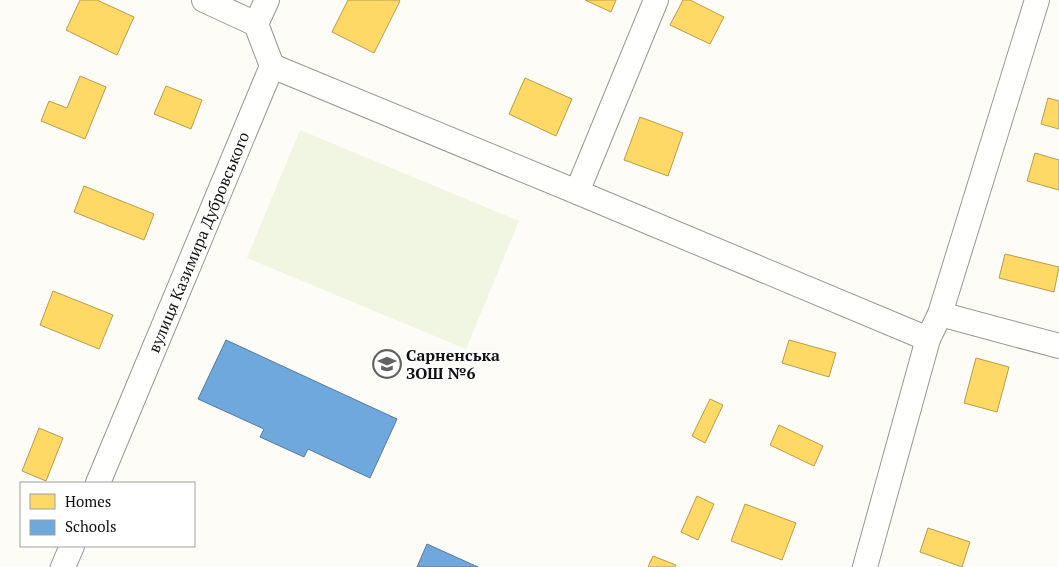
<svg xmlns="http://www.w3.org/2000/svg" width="1059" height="567" font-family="'PT Serif',serif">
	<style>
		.pitch { fill: #f0f6e1 }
		.homes { fill: #ffd966; stroke: #b89d4c }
		.schools { fill: #6fa8dc; stroke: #537b9f }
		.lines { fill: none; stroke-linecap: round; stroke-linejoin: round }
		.minor-casing { stroke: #979795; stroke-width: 26 }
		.minor { stroke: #fffffe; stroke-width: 24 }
		.labels { text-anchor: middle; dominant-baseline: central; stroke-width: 5; stroke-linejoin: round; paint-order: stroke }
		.street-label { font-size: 16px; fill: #111; stroke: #fff }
		.poi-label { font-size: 16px; font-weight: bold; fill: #111; stroke: #fff; text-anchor: start }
	</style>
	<rect width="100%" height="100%" fill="#fdfcf7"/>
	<path class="pitch" d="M300,130L519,221L466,349L247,258Z"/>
	<path class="homes" d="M80,0H97L134,17L117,55L66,30Z
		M348,0H398L400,1L374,53L332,32Z
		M585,0H616L611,12Z
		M683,0H690L724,17L710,44L670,25Z
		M80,76L106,87L85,139L41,121L49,101L67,108Z
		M525,78L572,99L556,136L509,114Z
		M166,86L202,100L191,129L154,114Z
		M1048,98L1059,101V129L1041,124Z
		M640,117L683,133L668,176L624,160Z
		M1035,153L1059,160V190L1027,181Z
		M84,186L154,214L144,240L74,212Z
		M1005,254L1059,267L1054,292L999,278Z
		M53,291L113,315L99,349L40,325Z
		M789,340L836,353L829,377L782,363Z
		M976,358L1009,367L997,412L964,403Z
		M710,399L723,405L705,443L692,436Z
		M779,425L823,446L814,466L770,445Z
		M39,428L63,438L46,481L22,471Z
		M697,496L714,504L698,540L681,532Z
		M745,504L796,523L782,560L731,541Z
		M928,528L970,542L962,567L920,552Z
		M653,556L676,565L675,567H648Z"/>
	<path class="schools" d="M226,340L397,419L370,478L308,449L304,457L260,437L264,429L198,399Z
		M427,544L478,567H417Z"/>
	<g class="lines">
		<defs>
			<g id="minor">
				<path d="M204,0L256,24"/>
				<path d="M272,66L577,192L928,339"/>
				<path d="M577,192L656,0"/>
				<path d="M940,314L1059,346"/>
				<path id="s1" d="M98,483L272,66L256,24L267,0"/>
				<path d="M63,567L72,546"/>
				<path d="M865,567L928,339L940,314L1037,0"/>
			</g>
		</defs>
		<use href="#minor" class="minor-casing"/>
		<use href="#minor" class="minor"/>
	</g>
	<defs>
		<symbol id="school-ring" viewBox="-11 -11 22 22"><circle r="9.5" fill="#fff" stroke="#646362" stroke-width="1.5"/><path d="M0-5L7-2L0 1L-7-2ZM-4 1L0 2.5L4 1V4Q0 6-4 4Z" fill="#646362"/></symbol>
	</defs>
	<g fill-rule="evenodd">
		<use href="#school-ring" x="371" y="348" width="32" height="32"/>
	</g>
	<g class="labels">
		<g class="street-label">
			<text stroke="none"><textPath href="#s1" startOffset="261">вулиця Казимира Дубровського</textPath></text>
		</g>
		<g class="poi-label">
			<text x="406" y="355">Сарненська<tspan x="406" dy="18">ЗОШ №6</tspan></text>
		</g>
	</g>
	<rect x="20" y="482" width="175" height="65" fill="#ffffff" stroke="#a0a0a0"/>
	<rect x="30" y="494" width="25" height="15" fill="#ffd966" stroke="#a0a0a0"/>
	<text x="65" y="507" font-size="15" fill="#111111">Homes</text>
	<rect x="30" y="520" width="25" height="15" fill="#6fa8dc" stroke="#a0a0a0"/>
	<text x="65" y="532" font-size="15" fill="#111111">Schools</text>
</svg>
